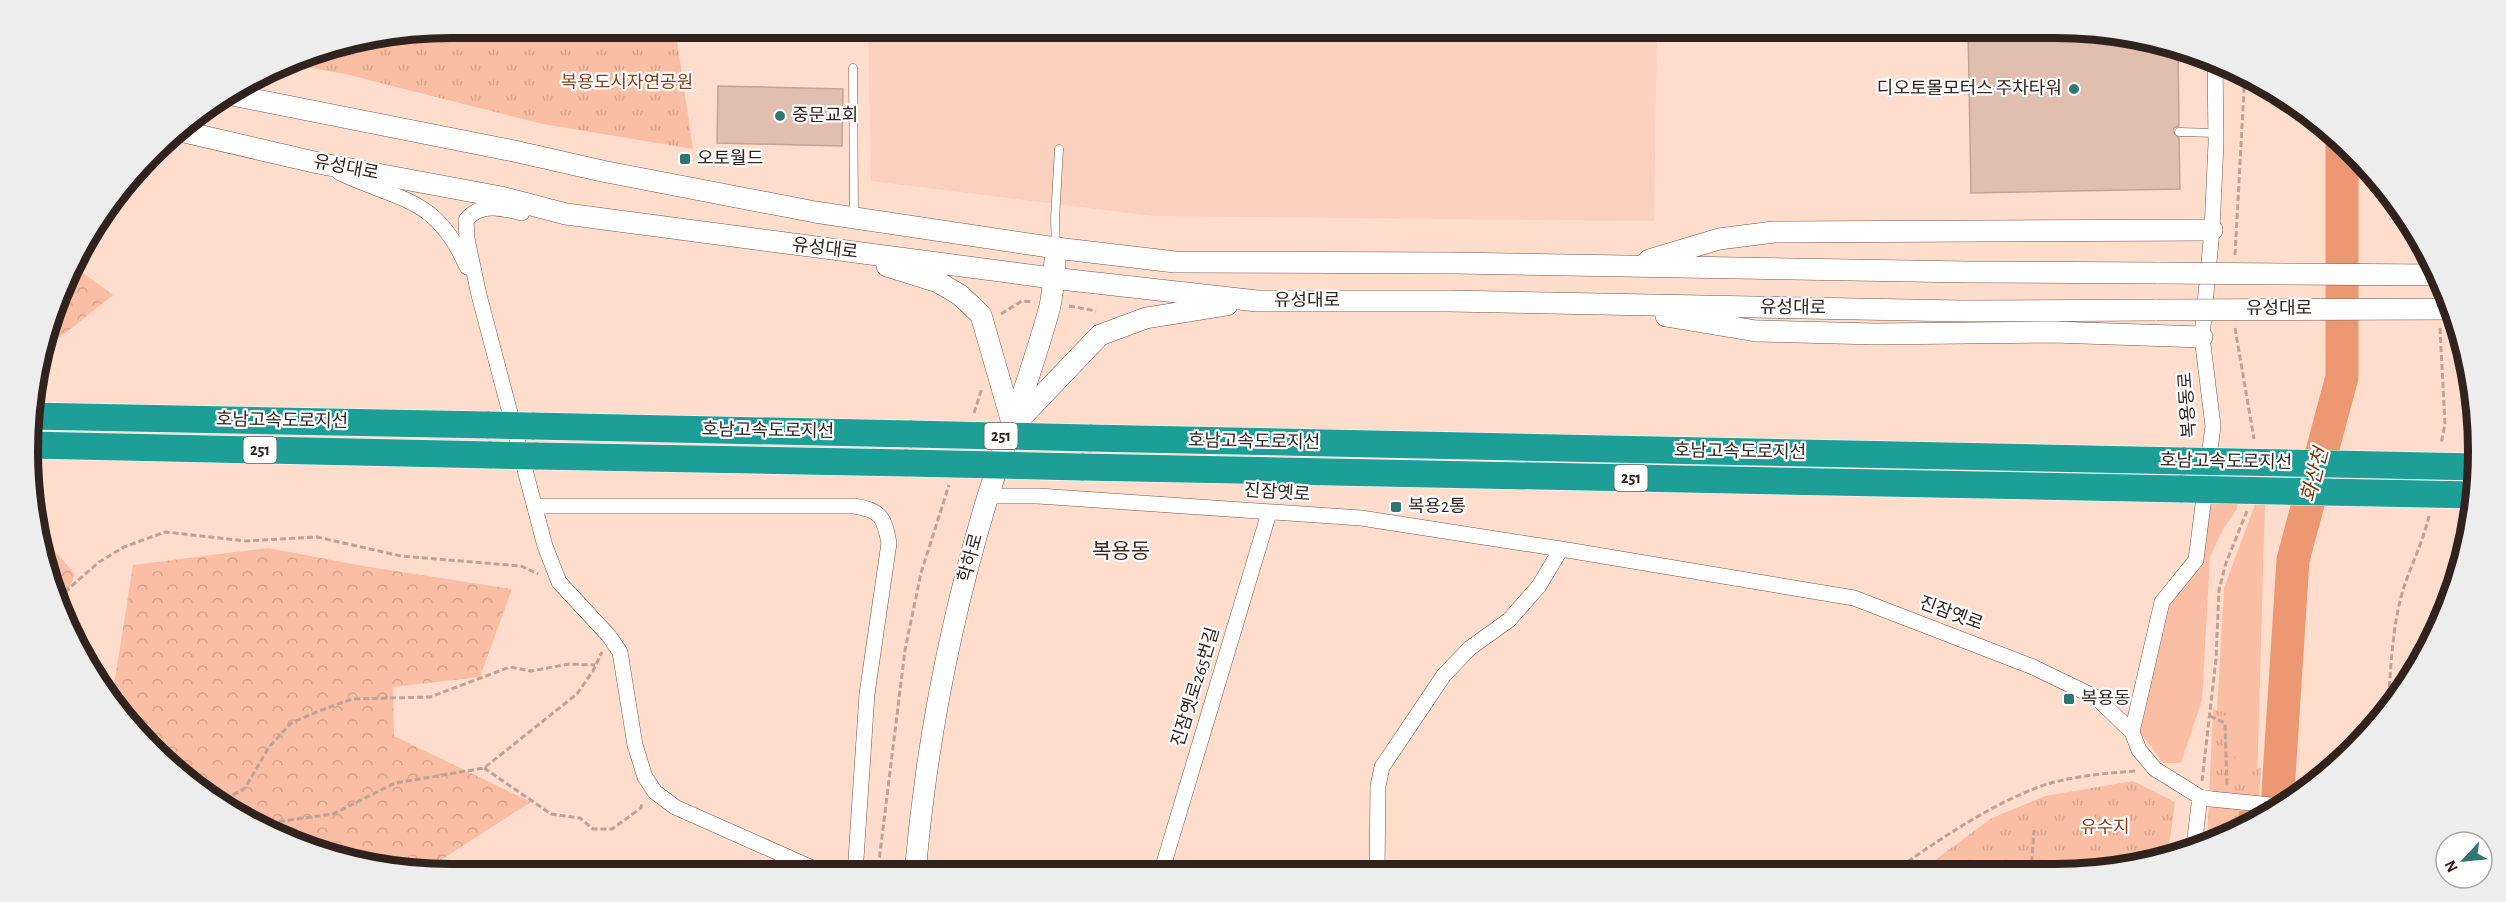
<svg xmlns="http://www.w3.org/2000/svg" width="2506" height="902" font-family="'Alegreya Sans','Noto Sans KR',sans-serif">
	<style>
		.built { fill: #fad1be }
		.green { fill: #f9bea3 }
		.forest { fill: url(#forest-crowns) }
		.park { fill: url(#park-tufts) }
		.water { fill: url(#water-ripples) }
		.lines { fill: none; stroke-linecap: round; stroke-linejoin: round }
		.river { stroke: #ec9973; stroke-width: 33 }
		.building { fill: #e0beb0; stroke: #c3a394; stroke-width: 1.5 }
		.lane-casing { stroke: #715447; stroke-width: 9 }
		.street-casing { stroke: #715447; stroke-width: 16 }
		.secondary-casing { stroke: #715447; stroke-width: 22 }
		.highway-casing { stroke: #fff; stroke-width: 28 }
		.path { stroke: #bea296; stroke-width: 3; stroke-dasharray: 6 3; stroke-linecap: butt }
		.lane { stroke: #fff; stroke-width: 8 }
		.street { stroke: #fff; stroke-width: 15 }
		.secondary { stroke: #fff; stroke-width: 21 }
		.highway { stroke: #1d9f98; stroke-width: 27 }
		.street-bridge-casing { stroke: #715447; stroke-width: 16; stroke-linecap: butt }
		.secondary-bridge-casing { stroke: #715447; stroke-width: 22; stroke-linecap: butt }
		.highway-bridge-casing { stroke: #fff; stroke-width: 28; stroke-linecap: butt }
		.street-bridge { stroke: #fff; stroke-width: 15 }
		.secondary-bridge { stroke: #fff; stroke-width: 21 }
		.highway-bridge { stroke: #1d9f98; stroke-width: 27 }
		.poi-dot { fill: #2f7772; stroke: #fff; stroke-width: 2 }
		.labels { text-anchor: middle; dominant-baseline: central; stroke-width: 4.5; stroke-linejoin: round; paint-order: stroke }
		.shield { fill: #fff; stroke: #6e6562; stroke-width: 1.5 }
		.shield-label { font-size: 16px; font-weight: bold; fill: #30231e }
		.park-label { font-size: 18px; fill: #893e16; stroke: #fff }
		.poi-label { font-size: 18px; fill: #30231e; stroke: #fff; text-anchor: start }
		.street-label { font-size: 18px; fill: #30231e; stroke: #fff }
		.water-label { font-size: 20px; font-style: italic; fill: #7d3306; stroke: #fff }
		.quarter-label { font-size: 21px; fill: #40261b; stroke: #fff }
		.rim { fill: none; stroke: #30231e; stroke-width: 8 }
	</style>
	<defs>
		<pattern id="forest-crowns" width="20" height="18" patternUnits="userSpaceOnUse" patternTransform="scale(1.5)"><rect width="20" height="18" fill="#f9bea3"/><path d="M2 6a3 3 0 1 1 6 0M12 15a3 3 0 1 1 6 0" fill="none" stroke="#d6a38c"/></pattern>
		<pattern id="park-tufts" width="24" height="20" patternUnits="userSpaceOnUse" patternTransform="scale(1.5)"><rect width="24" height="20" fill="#f9bea3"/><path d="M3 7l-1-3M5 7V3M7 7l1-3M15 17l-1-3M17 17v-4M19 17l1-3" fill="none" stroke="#d6a38c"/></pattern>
		<pattern id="water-ripples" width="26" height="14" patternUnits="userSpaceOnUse" patternTransform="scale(1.5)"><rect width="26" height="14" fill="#ec9973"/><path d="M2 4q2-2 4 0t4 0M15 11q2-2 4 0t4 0" fill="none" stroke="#c07c5e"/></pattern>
	</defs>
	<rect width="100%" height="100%" fill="#ffddcd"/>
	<path class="built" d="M868,27H1657L1654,221L1153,216L871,181Z"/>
	<path class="green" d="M2212,499L2237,500V509L2223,529L2210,557L2202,700L2181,763H2163L2140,732L2170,604L2199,568Z
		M2257,499L2265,501L2257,783L2235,782L2217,712L2224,588Z"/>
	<path class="forest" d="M71,264L113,295L44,350Z
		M36,530L75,574L62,606L41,560Z
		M268,548L363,566L512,589L480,677L393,687L394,736L531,802L436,863L433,873L342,861L215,803L151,751L107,697L113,692L133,565Z"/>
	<path class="park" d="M451,27H675L693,149L543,124L345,74L283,63L369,35Z
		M2213,709L2232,714L2236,766L2261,768L2257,822L2242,831L2207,842Z
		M2133,781L2175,802L2168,854L2111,871L1919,872L1990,819L2045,796Z"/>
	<path class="water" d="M2239,811L2270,813L2249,827L2238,825Z"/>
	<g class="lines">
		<path class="river" d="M2277,808L2293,560L2342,377V142"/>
	</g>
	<path class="building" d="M1968,27H2055L2164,41L2178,46L2179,126L2174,128L2173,132L2179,138L2180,189L1971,193Z
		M718,86L843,89L842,146L717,143Z"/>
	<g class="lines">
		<defs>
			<path id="lane" d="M853,68L854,217
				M2179,132L2216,133
				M1056,246L1055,219L1059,149"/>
			<path id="street" d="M340,173C403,202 436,197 467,267
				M522,213C502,208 480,202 466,220L467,239L479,295L545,546L559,582L609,636L620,652L635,745L645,777L655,792L675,807L826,874
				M988,496H1038L1361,518L1561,549L1854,598L2033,667L2097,698L2132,732L2139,750L2155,769L2200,797L2211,799
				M535,506H854C881,510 884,517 889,543L867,694L855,874
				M2132,732L2162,602L2196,560L2213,426L2202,337L2212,230L2216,143L2215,60
				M2194,846L2200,797
				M1161,873L1269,513
				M1377,873L1378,786L1382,767L1444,675L1470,648L1509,620L1539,586L1561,549"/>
			<path id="secondary" d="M232,95L514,151L602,171L815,212L1056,248L1175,262L1454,263L1968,272L2159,273
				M176,130L318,163L501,197L566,214L1052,278L1257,301H1449L1962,311L2157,310
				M1649,260L1719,239L1774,232L2212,230
				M887,266L938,282L960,295L981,315L1013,426
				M1666,316L1756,331L1875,334L2053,332L2202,337
				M1017,422L1100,335L1146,318L1227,305
				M915,874C926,744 950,621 988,496C1008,433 1033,371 1050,306C1054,288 1054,267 1056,248"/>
			<path id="highway" d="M30,416L489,425
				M532,426L912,434
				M1089,438L2185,461
				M29,445L491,455
				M535,456L907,463
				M1081,467L2182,489"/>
		</defs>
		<use href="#lane" class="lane-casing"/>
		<use href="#street" class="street-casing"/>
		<use href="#secondary" class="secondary-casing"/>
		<use href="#highway" class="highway-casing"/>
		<path class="path" d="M2235,255L2245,72
			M1069,306L1096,311
			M1001,314L1022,301L1032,302
			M2235,328L2254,439
			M2440,328L2445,424L2441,444
			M974,413L982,388
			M58,598L99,562L124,547L165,532L246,541L317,537L401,556L521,566L538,574
			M2388,705C2391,668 2392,627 2403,590C2411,565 2423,542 2429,516
			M2210,716L2225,723L2227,786
			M484,768L551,814L580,818L593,829H612L641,808L642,802
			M2202,781L2216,659L2219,590L2226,563L2247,511
			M217,804L245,788L269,747L291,723L319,711L352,699L430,697L510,667L531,671L569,664L595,665
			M261,824L333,814L395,783L484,768L577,694L593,671L602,652
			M2241,832L2243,817
			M2000,871L2047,870
			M2031,871L2034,830
			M2050,871L2047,870L2072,871
			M1893,872C1937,841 1985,808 2036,788C2063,777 2106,773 2135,771
			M873,873L878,869L905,650L921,573L949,485"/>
		<use href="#lane" class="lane"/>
		<use href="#street" class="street"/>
		<use href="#secondary" class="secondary"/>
		<use href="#highway" class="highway"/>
		<defs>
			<path id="street-bridge" d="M2211,799L2281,806"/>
			<path id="secondary-bridge" d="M2159,273L2438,275
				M2157,310L2454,309"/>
			<path id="highway-bridge" d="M489,425L532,426
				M912,434L1089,438
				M491,455L535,456
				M2185,461L2478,467
				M907,463L1081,467
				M2182,489L2475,495"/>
		</defs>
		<use href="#street-bridge" class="street-bridge-casing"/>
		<use href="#secondary-bridge" class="secondary-bridge-casing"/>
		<use href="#highway-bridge" class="highway-bridge-casing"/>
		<use href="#street-bridge" class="street-bridge"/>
		<use href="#secondary-bridge" class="secondary-bridge"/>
		<use href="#highway-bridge" class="highway-bridge"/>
	</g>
	<g class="poi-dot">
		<circle cx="2074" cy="89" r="6"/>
		<circle cx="780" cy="116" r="6"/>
		<rect x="679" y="153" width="12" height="12" rx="3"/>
		<rect x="1390" y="501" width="12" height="12" rx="3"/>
		<rect x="2063" y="693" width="12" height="12" rx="3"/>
	</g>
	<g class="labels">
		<g class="shield">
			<rect x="984.5" y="423" width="33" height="26" rx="4.5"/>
			<rect x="243.5" y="437" width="33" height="26" rx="4.5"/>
			<rect x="1614.5" y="465" width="33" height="26" rx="4.5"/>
		</g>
		<g class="shield-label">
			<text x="1001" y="436">251</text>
			<text x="260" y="450">251</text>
			<text x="1631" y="478">251</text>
		</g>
		<g class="park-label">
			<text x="627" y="83">복용도시자연공원</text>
			<text x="2105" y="828">유수지</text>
		</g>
		<g class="poi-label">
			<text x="2062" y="89" text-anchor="end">디오토몰모터스 주차타워</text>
			<text x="792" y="116">중문교회</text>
			<text x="697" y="159">오토월드</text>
			<text x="1408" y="507">복용2통</text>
			<text x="2081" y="699">복용동</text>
		</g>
		<g class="street-label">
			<text transform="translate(346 168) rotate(11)">유성대로</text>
			<text transform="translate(825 249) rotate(7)">유성대로</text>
			<text x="1307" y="301">유성대로</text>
			<text transform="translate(1793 308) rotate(1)">유성대로</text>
			<text x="2279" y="309">유성대로</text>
			<text transform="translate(2188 405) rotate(-94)">복용동로</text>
			<text transform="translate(282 421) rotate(1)">호남고속도로지선</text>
			<text transform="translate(768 431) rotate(1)">호남고속도로지선</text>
			<text transform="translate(1254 442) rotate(1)">호남고속도로지선</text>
			<text transform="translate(1740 452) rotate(1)">호남고속도로지선</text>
			<text transform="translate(2226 462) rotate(1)">호남고속도로지선</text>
			<text transform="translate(1277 493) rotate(4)">진잠옛로</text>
			<text transform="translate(971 558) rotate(-75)">학하로</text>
			<text transform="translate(1951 614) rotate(20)">진잠옛로</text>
			<text transform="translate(1196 687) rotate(-73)">진잠옛로265번길</text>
		</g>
		<g class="water-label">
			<text transform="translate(2315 475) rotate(-75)">화산천</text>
		</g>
		<g class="quarter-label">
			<text x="1121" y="551">복용동</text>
		</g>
	</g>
	<path d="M0 0H2506V902H0ZM451 38H2055A413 413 0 0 1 2468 451V451A413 413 0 0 1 2055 864H451A413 413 0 0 1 38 451V451A413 413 0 0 1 451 38Z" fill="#eeeded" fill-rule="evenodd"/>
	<path class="rim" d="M451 38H2055A413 413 0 0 1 2468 451V451A413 413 0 0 1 2055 864H451A413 413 0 0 1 38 451V451A413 413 0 0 1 451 38Z"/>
	<g transform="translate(2464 860) rotate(244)"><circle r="28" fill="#ffffff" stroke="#aca7a5" stroke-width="1.5"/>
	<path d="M0-4.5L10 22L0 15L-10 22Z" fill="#2f7772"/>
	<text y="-9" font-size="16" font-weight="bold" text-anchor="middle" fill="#30231e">N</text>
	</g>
</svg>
